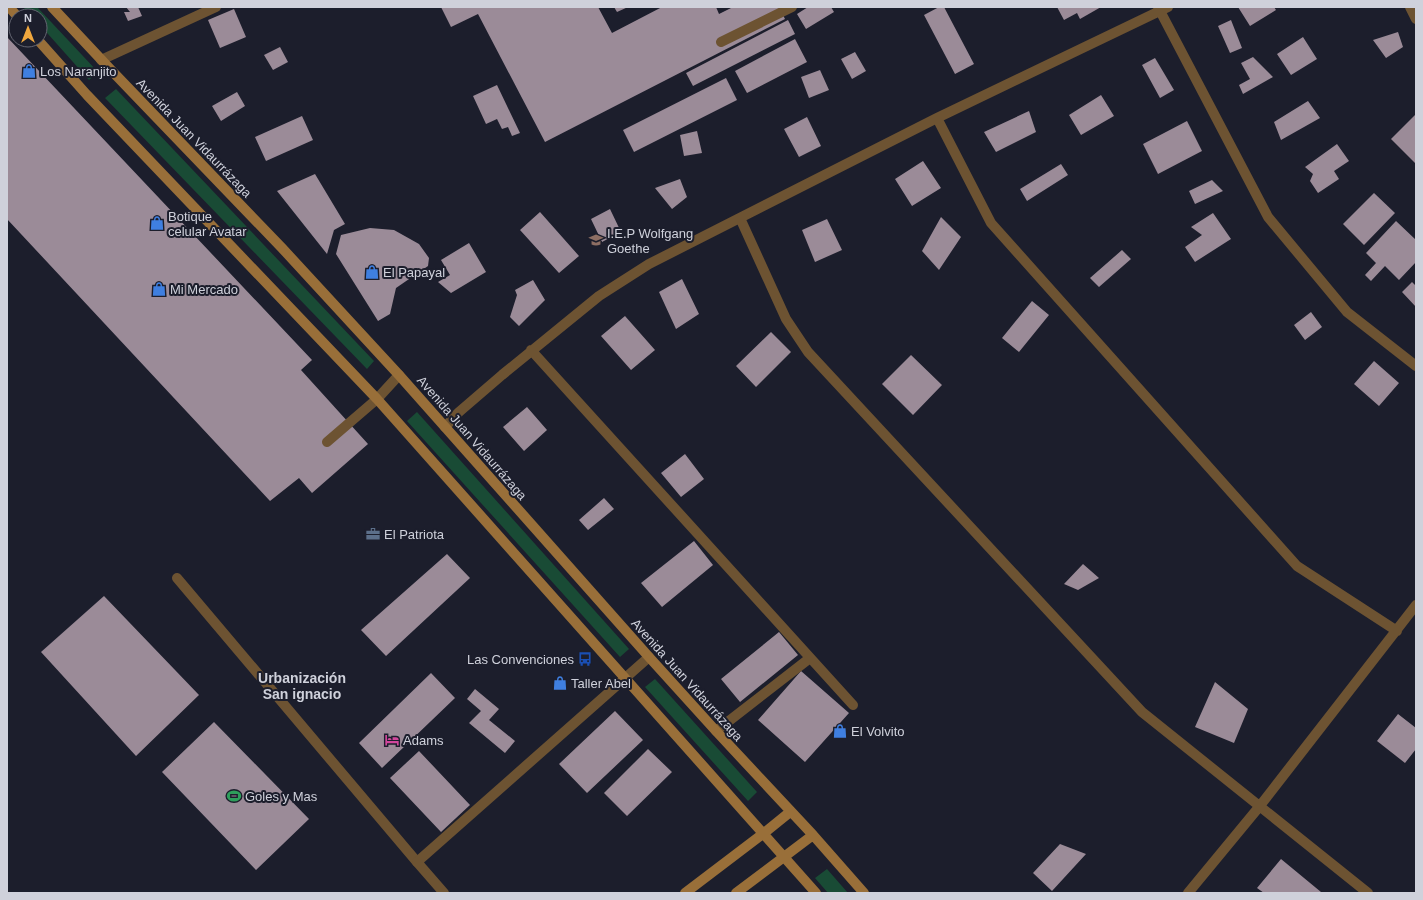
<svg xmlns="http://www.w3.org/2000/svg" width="1423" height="900" font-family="Arial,sans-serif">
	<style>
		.green { fill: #194b35 }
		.building { fill: #9b8b98 }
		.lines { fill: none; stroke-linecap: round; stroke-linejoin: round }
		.lane { stroke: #6d5332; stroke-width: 10 }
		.street { stroke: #6d5332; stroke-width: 10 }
		.secondary { stroke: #996f39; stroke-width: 10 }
		.labels { text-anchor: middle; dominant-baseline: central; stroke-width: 4; stroke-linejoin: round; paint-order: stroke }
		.poi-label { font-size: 13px; fill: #cfd1db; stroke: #1c1e2c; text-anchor: start }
		.street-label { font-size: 13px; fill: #cfd1db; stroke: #1c1e2c }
		.neighbourhood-label { font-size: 14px; font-weight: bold; fill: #cfd1db; stroke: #1c1e2c }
	</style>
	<rect width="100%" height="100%" fill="#1c1e2c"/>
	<path class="green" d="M23,7H37L98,72L89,80L40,25V16H32Z
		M116,89L374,361L367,369L105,98Z
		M417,412L629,649L620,657L407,421Z
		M655,679L757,792L748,801L645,687Z
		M827,869L848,893H828L815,878Z"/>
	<path class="building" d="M126,7H138L142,16L128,21L124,12H130Z
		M441,7H598L612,33L662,7H716L719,14L733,7H779L785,19L545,142L478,14L451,27Z
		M614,7H628L617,12Z
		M808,7H831L834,12L806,29L797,14Z
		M939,7H944L974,64L955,74L924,15Z
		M1057,7H1101L1080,19L1077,13L1064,20Z
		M1238,7H1274L1276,10L1250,26Z
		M234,9L246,37L220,48L208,20Z
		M788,20L795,34L693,86L686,73Z
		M1231,20L1242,48L1230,53L1218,26Z
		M1398,32L1403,47L1386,58L1373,40Z
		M7,37L312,360L301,370L368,444L312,493L299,478L270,501L7,219Z
		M1303,37L1317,59L1291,75L1277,54Z
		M795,39L807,62L747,93L735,71Z
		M280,47L288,62L273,70L264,55Z
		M855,52L866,71L852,79L841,59Z
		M1253,57L1273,77L1243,94L1239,85L1250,79L1241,63Z
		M1155,58L1174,90L1160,98L1142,65Z
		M820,70L829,90L809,98L801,77Z
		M726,78L737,100L634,152L623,130Z
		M497,85L520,133L512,136L508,127L502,129L497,119L486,124L473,96Z
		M237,92L245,106L221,121L212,106Z
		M1101,95L1114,116L1081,135L1069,115Z
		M1308,101L1320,118L1281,140L1274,122Z
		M1029,111L1036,132L996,152L984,132Z
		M1416,114V162L1415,163L1391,139Z
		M302,116L313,140L266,161L255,137Z
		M807,117L821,146L799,157L784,129Z
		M1187,121L1202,151L1158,174L1143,144Z
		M697,131L702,153L684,156L680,135Z
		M1337,144L1349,161L1334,171L1339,179L1318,193L1310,181L1313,174L1305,167Z
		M923,161L941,188L912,206L895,179Z
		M1061,164L1068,175L1027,201L1020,189Z
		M315,174L345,224L334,230L327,254L277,191Z
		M680,179L687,197L672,209L655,188Z
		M1212,180L1223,191L1195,204L1189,191Z
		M1374,193L1395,213L1364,245L1343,224Z
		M610,209L621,232L602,242L591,219Z
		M540,212L579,256L559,273L520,230Z
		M1213,213L1231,239L1195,262L1185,247L1202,235L1191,227Z
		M941,217L961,237L939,270L922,251Z
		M827,219L842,250L815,262L802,230Z
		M1396,221L1416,240V262L1399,280L1385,266L1371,281L1365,275L1376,263L1366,253Z
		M370,228L394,230L419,244L429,258L428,266L396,288L390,314L378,321L336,254L341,235Z
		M469,243L486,272L451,293L438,282L450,275L441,260Z
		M1122,250L1131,259L1099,287L1090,278Z
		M682,279L699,314L676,329L659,292Z
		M533,280L545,300L519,326L510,317L517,295L515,290Z
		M1412,282L1416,286V307L1402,292Z
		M1032,301L1049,315L1019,352L1002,338Z
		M1311,312L1322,327L1305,340L1294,325Z
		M625,316L655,350L631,370L601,336Z
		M771,332L791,352L756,387L736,366Z
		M911,355L942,385L913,415L882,384Z
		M1374,361L1399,383L1379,406L1354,384Z
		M527,407L547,430L524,451L503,427Z
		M685,454L704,479L681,497L661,473Z
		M604,498L614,509L588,530L579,520Z
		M694,541L713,565L662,607L641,583Z
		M447,554L470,578L386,656L361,630Z
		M1083,564L1099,578L1078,590L1064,584Z
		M104,596L199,695L136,756L41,652Z
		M779,632L798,655L740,702L721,679Z
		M801,671L849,713L805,762L758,720Z
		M431,673L455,698L382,768L359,743Z
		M1215,682L1248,709L1234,743L1195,727Z
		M475,689L499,709L489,720L515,741L505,753L469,723L481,711L467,699Z
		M615,711L643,740L587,793L559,764Z
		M1398,714L1416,728V749L1405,763L1377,741Z
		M214,722L309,819L256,870L162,772Z
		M648,749L672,772L627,816L604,793Z
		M419,751L470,805L441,832L390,778Z
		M1060,844L1086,854L1052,891L1033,873Z
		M1281,859L1321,892L1320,893H1264L1257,888Z"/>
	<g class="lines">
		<path class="lane" d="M721,42L792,7
			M101,60L216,7
			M327,442L377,399L399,375
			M177,578L417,862"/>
		<path class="street" d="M1158,7L1268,217L1347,312L1416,366
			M1410,7L1416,19
			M937,118L991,223L1297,566L1397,631
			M740,218L786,319L808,352L1142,712L1368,893
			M531,350L853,705
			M445,427L459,412L502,375L599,296L649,264L937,118L1168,7
			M716,731L810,658
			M444,893L417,862L649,657
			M1188,893L1259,807L1416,605"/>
		<path class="secondary" d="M9,7L17,16
			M52,7L111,70L282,248L399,375L649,657L716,731L813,835L864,893
			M38,40L87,95L377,399L816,893
			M685,893L764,833L790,812
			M736,893L813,835"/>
	</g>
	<defs>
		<symbol id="shop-bare" viewBox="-9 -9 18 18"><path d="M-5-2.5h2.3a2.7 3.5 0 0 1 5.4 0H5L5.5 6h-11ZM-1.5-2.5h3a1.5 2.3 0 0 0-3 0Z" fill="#3f7fe0" stroke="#1c1e2c" stroke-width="2.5" paint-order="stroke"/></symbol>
		<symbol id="school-bare" viewBox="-9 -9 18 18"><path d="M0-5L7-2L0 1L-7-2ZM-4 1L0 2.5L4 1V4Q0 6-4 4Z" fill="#8d6e63" stroke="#1c1e2c" stroke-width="2.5" paint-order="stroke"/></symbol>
		<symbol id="office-bare" viewBox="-9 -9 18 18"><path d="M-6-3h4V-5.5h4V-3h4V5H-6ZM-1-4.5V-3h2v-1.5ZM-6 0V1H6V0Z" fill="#5c6f8a" stroke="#1c1e2c" stroke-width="2.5" paint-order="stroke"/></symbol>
		<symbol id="bus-bare" viewBox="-9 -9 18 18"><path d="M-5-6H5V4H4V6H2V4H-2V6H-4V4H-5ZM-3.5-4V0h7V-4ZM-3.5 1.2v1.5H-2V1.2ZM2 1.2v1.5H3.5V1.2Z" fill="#1a4fb4" stroke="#1c1e2c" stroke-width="2.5" paint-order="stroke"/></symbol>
		<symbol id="hotel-bare" viewBox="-9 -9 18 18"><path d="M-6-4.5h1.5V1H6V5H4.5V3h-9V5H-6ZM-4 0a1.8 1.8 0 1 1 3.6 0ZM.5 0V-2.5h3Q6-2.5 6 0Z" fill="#d1479c" stroke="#1c1e2c" stroke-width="2.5" paint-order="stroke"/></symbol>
		<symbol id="stadium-bare" viewBox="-9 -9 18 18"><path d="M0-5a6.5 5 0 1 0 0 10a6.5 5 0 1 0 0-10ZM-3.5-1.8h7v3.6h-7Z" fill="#2e9e5b" stroke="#1c1e2c" stroke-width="2.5" paint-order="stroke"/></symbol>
	</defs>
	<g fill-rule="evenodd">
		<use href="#shop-bare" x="19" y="61" width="20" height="20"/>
		<use href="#shop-bare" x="147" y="213" width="20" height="20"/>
		<use href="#school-bare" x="586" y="230" width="20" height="20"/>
		<use href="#shop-bare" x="362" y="262" width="20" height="20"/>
		<use href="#shop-bare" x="149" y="279" width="20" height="20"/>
		<use href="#office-bare" x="363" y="524" width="20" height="20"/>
		<use href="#bus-bare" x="575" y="649" width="20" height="20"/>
		<use href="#shop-bare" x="550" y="673" width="20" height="20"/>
		<use href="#shop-bare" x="830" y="721" width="20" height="20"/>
		<use href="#hotel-bare" x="382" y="730" width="20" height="20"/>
		<use href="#stadium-bare" x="224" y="786" width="20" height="20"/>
	</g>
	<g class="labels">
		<g class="poi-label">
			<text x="40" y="71">Los Naranjito</text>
			<text x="168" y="216">Botique<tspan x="168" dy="15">celular Avatar</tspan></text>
			<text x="607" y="233">I.E.P Wolfgang<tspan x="607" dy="15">Goethe</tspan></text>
			<text x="383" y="272">El Papayal</text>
			<text x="170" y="289">Mi Mercado</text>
			<text x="384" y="534">El Patriota</text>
			<text x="574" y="659" text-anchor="end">Las Convenciones</text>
			<text x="571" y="683">Taller Abel</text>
			<text x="851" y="731">El Volvito</text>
			<text x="403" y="740">Adams</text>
			<text x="245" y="796">Goles y Mas</text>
		</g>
		<g class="street-label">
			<text transform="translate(194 138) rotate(46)">Avenida Juan Vidaurrázaga</text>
			<text transform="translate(472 438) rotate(49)">Avenida Juan Vidaurrázaga</text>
			<text transform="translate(687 680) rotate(48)">Avenida Juan Vidaurrázaga</text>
		</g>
		<g class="neighbourhood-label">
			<text x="302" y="678">Urbanización<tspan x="302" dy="16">San ignacio</tspan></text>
		</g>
	</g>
	<rect width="1423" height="900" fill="none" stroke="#cfd1db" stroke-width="16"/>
	<g transform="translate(28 28)"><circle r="19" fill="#1c1e2c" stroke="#646672"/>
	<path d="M0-3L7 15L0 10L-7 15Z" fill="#efa73e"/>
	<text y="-6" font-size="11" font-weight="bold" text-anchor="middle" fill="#cfd1db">N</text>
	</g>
</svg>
